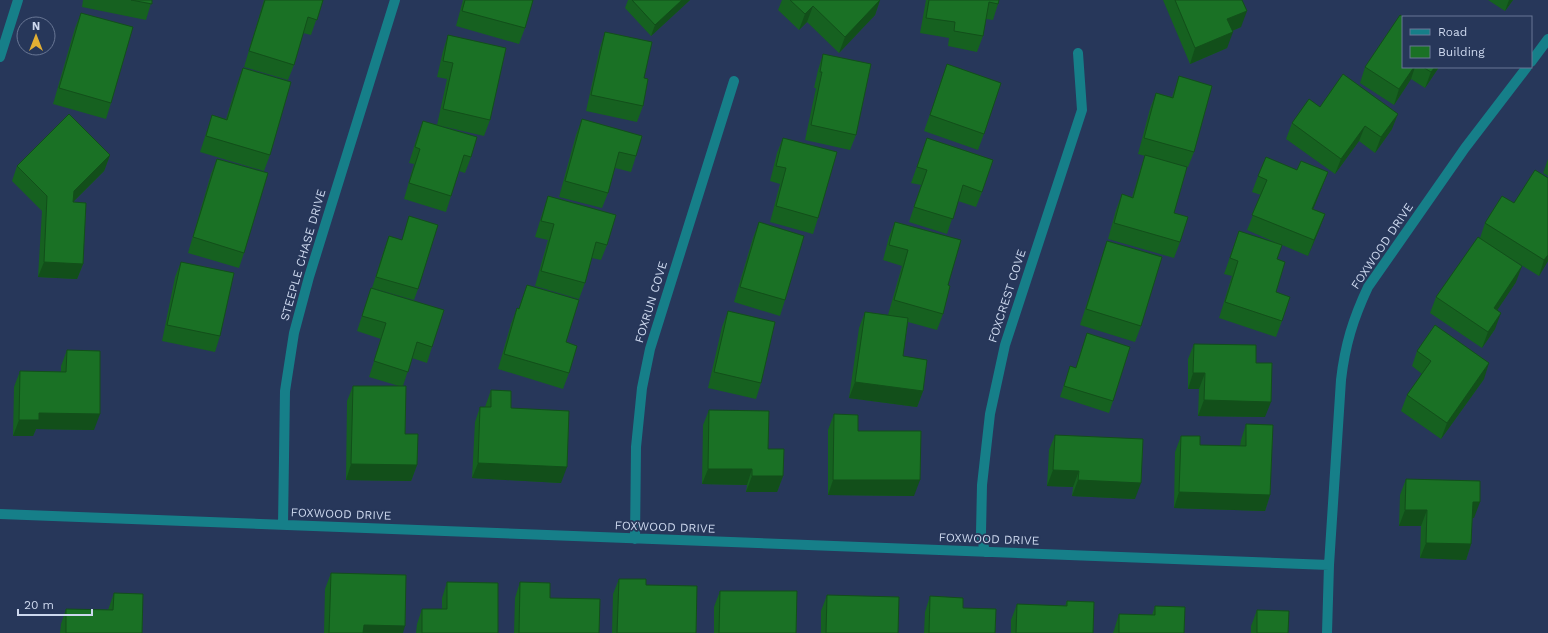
<svg xmlns="http://www.w3.org/2000/svg" width="1548" height="633" font-family="'Work Sans',sans-serif">
	<style>
		.lines { fill: none; stroke-linecap: round; stroke-linejoin: round }
		.minor { stroke: #167f89; stroke-width: 10 }
		.wall { fill: #166120 }
		.shaded-wall { fill: #124f1a }
		.building { fill: #1a7125; stroke: #124f1a }
		.labels { text-anchor: middle; dominant-baseline: central; stroke-width: 3.5; stroke-linejoin: round; paint-order: stroke }
		.street-label { font-size: 12px; fill: #cdd8ee; stroke: #27375a }
	</style>
	<rect width="100%" height="100%" fill="#27375a"/>
	<g class="lines">
		<path class="minor" d="M0,57L18,0
			M1531,62L1548,39
			M0,514L1329,565
			M283,525L285,391L294,333L309,277L395,0
			M635,539L636,447L642,388L650,349L734,81
			M985,552L981,533L982,485L990,414L1005,345L1082,110L1078,53
			M1327,633L1329,565L1341,380C1345,345 1353,319 1368,287L1465,148L1527,67"/>
	</g>
	<path class="wall" d="M83,0H152L146,20L82,7Z
		M264,0H323L311,35L303,33L294,65L288,80L244,67Z
		M463,0H533L525,28L519,44L456,26Z
		M628,0H690L651,36L625,8Z
		M782,0H880L875,15L839,53L807,22L799,30L778,10Z
		M926,0H999L998,4L993,20L986,19L983,36L977,52L948,46L949,38L920,33Z
		M1163,0H1242L1241,27L1232,31L1227,48L1190,64Z
		M1488,0H1513L1505,11Z
		M81,13L111,103L106,119L53,104L75,28Z
		M605,32L644,78L643,106L637,122L586,111L600,48Z
		M448,35L490,120L484,136L437,125L447,79L437,77L443,51Z
		M823,54L856,135L850,150L805,140L816,88H814L818,70Z
		M1365,67H1439L1425,88L1411,79L1394,105L1360,83Z
		M243,68L270,155L264,171L200,152L212,115L226,119L237,84Z
		M1179,76L1194,152L1188,167L1177,164L1174,213L1180,242L1174,258L1108,239L1116,210L1122,194L1132,197L1140,171L1145,156L1138,154L1150,109L1156,93L1172,97Z
		M942,80L984,134L978,150L924,131Z
		M1320,107L1392,129L1375,153L1359,141L1335,174L1286,139L1292,123Z
		M582,119L636,156L631,172L615,168L608,193L602,208L559,197L576,135Z
		M423,121L471,157L465,173L459,171L451,196L446,212L404,199L414,164L409,163L417,137Z
		M783,138L818,218L813,234L770,222L780,184L770,181L777,153Z
		M927,138L982,192L976,207L958,201L947,234L909,222L921,185L911,183Z
		M110,155L104,171L73,202L83,264L77,279L38,277L42,211L12,181L17,166Z
		M217,159L244,253L239,268L188,253L211,174Z
		M1548,159V176L1543,173Z
		M1297,170L1328,172L1313,209L1325,214L1319,230L1308,256L1282,245L1277,259L1276,292L1282,321L1276,337L1219,318L1232,276L1224,274L1239,231L1279,244L1247,230L1261,195L1252,192L1258,176Z
		M548,196L607,245L601,260L592,258L585,283L579,299L535,286L548,240L535,237L543,211Z
		M409,216L418,289L414,300L372,288L385,247L389,236L402,240Z
		M759,222L785,300L780,316L734,302L753,238Z
		M895,222L948,285L943,314L937,330L908,322L903,356L923,391L917,407L849,398L859,328L865,312L888,315L902,266L883,260L889,237Z
		M1485,223L1548,261L1539,276L1505,255L1516,282L1497,310L1495,329L1482,348L1430,313L1436,297L1480,238Z
		M1107,241L1141,326L1135,342L1080,325L1102,256Z
		M181,262L220,336L215,352L162,341L175,277Z
		M527,285L566,342L569,373L563,389L498,369L511,324L517,308H519Z
		M371,288L432,347L427,363L412,358L403,386L405,434L417,465L411,481L346,480L347,401L353,386H399L369,377L381,339L357,331Z
		M728,311L761,383L756,399L708,388L722,327Z
		M1087,333L1113,401L1109,413L1060,397L1070,366L1076,368Z
		M1194,344L1256,363L1265,417L1198,416L1199,389H1188V359Z
		M67,350L94,430L36,429L33,436H13L14,387L20,371L61,372V366Z
		M1417,351L1484,379L1441,439L1401,411L1407,395L1422,374L1412,366Z
		M491,390L511,408L561,483L472,478L475,422L480,407H485Z
		M709,410L768,449L783,476L777,492H746L747,485L702,484L703,425Z
		M834,414L858,431L914,496L828,495V430Z
		M1246,424L1270,495L1265,511L1174,508L1175,452L1181,436L1200,445L1240,446L1241,440Z
		M1055,435L1135,499L1072,496L1073,487L1047,486L1049,450Z
		M1406,479L1474,518H1472L1471,544L1466,560L1420,558L1421,526H1399L1400,495Z
		M331,573L403,633H324L325,589Z
		M619,579L646,585L696,633H612L613,594Z
		M447,582L498,633H416L417,624L422,609H442V598Z
		M520,582L550,598L599,633H514L515,598Z
		M720,591L796,633H714V607Z
		M114,593L142,633H60L61,624L66,609L108,610Z
		M827,595L898,633H821V611Z
		M930,596L963,608L995,633H924L925,612Z
		M1067,601L1093,633H1011V620L1017,604L1065,606Z
		M1155,606L1184,633H1113L1114,630L1119,614L1152,615Z
		M1257,610L1288,633H1251V626Z"/>
	<path class="shaded-wall" d="M682,0H690L651,36L655,25Z
		M880,0L875,15L839,53L845,37Z
		M1509,0H1513L1505,11Z
		M813,6L807,22L799,30L805,14Z
		M1247,11L1241,27L1222,35L1227,19Z
		M1233,32L1227,48L1190,64L1195,48Z
		M1414,67H1415L1411,79L1394,105L1399,89Z
		M1435,67H1439L1425,88L1431,72Z
		M1398,114L1392,129L1375,153L1381,137Z
		M1365,126L1359,141L1335,174L1341,159Z
		M110,155L104,171L68,207L74,191Z
		M1328,172L1322,187L1307,225L1312,209Z
		M1325,214L1319,230L1308,256L1314,240Z
		M1548,255V261L1539,276L1544,260Z
		M44,262L83,264L77,279L38,277Z
		M1522,266L1516,282L1488,324L1494,308Z
		M1501,313L1495,329L1482,348L1488,332Z
		M1489,363L1484,379L1441,439L1447,423Z
		M1193,373H1205L1199,389H1188Z
		M855,382L923,391L917,407L849,398Z
		M1204,400L1271,402L1265,417L1198,416Z
		M39,413L100,414L94,430L36,429L33,436H13L19,420Z
		M478,463L567,467L561,483L472,478Z
		M351,464L417,465L411,481L346,480Z
		M708,469H752L747,485L702,484Z
		M1053,470L1079,471L1073,487L1047,486Z
		M752,476H783L777,492H746Z
		M833,480H920L914,496L828,495Z
		M1078,480L1141,483L1135,499L1072,496Z
		M1179,492L1270,495L1265,511L1174,508Z
		M1473,502H1480L1474,518H1467Z
		M1405,510H1427L1421,526H1399Z
		M1426,543L1471,544L1466,560L1420,558Z
		M364,625L405,626L403,633H361Z"/>
	<path class="building" d="M131,0H152V4Z
		M265,0H323L317,20L308,17L294,65L249,51Z
		M465,0H533L525,28L462,11Z
		M632,0H682L655,25Z
		M790,0H880L845,37L813,6L805,14Z
		M929,0H999L998,4L989,2L983,36L954,31L955,22L926,18Z
		M1175,0H1242L1247,11L1227,19L1233,32L1195,48Z
		M81,13L133,27L111,103L59,88Z
		M1400,15L1403,17V67H1414L1399,89L1365,67Z
		M605,32L652,42L644,78L648,79L643,106L591,95Z
		M448,35L506,48L490,120L443,109L453,63L443,61Z
		M823,54L871,64L856,135L811,125L822,72H820Z
		M947,64L1001,83L984,134L930,115Z
		M1423,67H1435L1431,72Z
		M243,68L291,82L270,155L206,136L212,115L227,120Z
		M1343,74L1398,114L1381,137L1365,126L1341,159L1292,123L1309,99L1320,107Z
		M1179,76L1212,86L1194,152L1144,138L1156,93L1173,98Z
		M69,114L110,155L74,191L73,202L86,203L83,264L44,262L47,196L17,166Z
		M582,119L642,136L636,156L619,152L608,193L565,181Z
		M423,121L477,137L471,157L464,155L451,196L409,183L420,149L415,147Z
		M783,138L837,152L818,218L776,206L786,168L776,166Z
		M927,138L993,160L982,192L963,185L953,219L914,207L927,170L917,167Z
		M1145,155L1187,167L1174,213L1188,217L1180,242L1114,223L1122,194L1133,198Z
		M1266,157L1297,170L1301,161L1328,172L1312,209L1325,214L1314,240L1252,215L1267,180L1258,176Z
		M217,159L268,173L244,253L193,237Z
		M1535,170L1548,178V255L1544,260L1485,223L1502,196L1514,203Z
		M548,196L616,215L607,245L596,242L585,283L541,271L554,224L541,221Z
		M409,216L438,225L418,289L376,277L389,236L402,240Z
		M759,222L804,236L785,300L740,287Z
		M895,222L961,240L948,285L950,286L943,314L894,300L908,250L889,245Z
		M1239,231L1282,245L1277,259L1285,262L1276,292L1290,297L1282,321L1225,302L1238,261L1230,258Z
		M1478,237L1522,266L1494,308L1501,313L1488,332L1436,297Z
		M1107,241L1162,257L1141,326L1086,309Z
		M181,262L234,273L220,336L167,325Z
		M527,285L579,300L566,342L577,346L569,373L504,354L517,308L519,309Z
		M371,288L444,310L432,347L417,342L408,372L374,361L386,323L362,316Z
		M728,311L775,322L761,383L714,372Z
		M865,312L908,318L903,356L927,360L923,391L855,382Z
		M1435,325L1489,363L1447,423L1407,395L1431,361L1417,351Z
		M1087,333L1130,347L1113,401L1064,386L1070,366L1076,368Z
		M1194,344L1256,345V363H1272L1271,402L1204,400L1205,373H1193Z
		M67,350L100,351V414L39,413V420H19L20,371L66,372Z
		M353,386H406L405,434H418L417,465L351,464Z
		M491,390L511,391V408L569,411L567,467L478,463L480,407H491Z
		M709,410L769,411L768,449H784L783,476H752V469H708Z
		M834,414L858,415V431H921L920,480H833Z
		M1246,424L1273,425L1270,495L1179,492L1181,436H1200V445L1246,446Z
		M1055,435L1143,439L1141,483L1078,480L1079,471L1053,470Z
		M1406,479L1480,481V502H1473L1471,544L1426,543L1427,510H1405Z
		M331,573L406,575L405,626L364,625L363,633H329Z
		M619,579H646V585L697,586L696,633H617Z
		M447,582L498,583V633H422V609H447Z
		M520,582L550,583V598L600,599L599,633H519Z
		M720,591H797L796,633H719Z
		M114,593L143,594L142,633H66V609L113,610Z
		M827,595L899,597L898,633H826Z
		M930,596L963,598V608L996,609L995,633H929Z
		M1067,601L1094,602L1093,633H1016L1017,604L1067,606Z
		M1155,606L1185,607L1184,633H1119V614L1155,615Z
		M1257,610L1289,611L1288,633H1257Z"/>
	<g class="labels">
		<g class="street-label">
			<text transform="translate(1382 246) rotate(-56)">FOXWOOD DRIVE</text>
			<text transform="translate(303 255) rotate(-74)">STEEPLE CHASE DRIVE</text>
			<text transform="translate(1007 296) rotate(-72)">FOXCREST COVE</text>
			<text transform="translate(651 302) rotate(-73)">FOXRUN COVE</text>
			<text transform="translate(341 514) rotate(2)">FOXWOOD DRIVE</text>
			<text transform="translate(665 527) rotate(2)">FOXWOOD DRIVE</text>
			<text transform="translate(989 539) rotate(2)">FOXWOOD DRIVE</text>
		</g>
	</g>
	<rect x="1402" y="16" width="130" height="52" fill="#27375a" stroke="#697795"/>
	<rect x="1410" y="29" width="20" height="6" fill="#167f89" stroke="#697795"/>
	<text x="1438" y="36" font-size="12" fill="#cdd8ee">Road</text>
	<rect x="1410" y="46" width="20" height="12" fill="#1a7125" stroke="#697795"/>
	<text x="1438" y="56" font-size="12" fill="#cdd8ee">Building</text>
	<g transform="translate(36 36)"><circle r="19" fill="#27375a" stroke="#697795"/>
	<path d="M0-3L7 15L0 10L-7 15Z" fill="#e2af34"/>
	<text y="-6" font-size="11" font-weight="bold" text-anchor="middle" fill="#cdd8ee">N</text>
	</g>
	<path d="M18 609v6h74v-6" fill="none" stroke="#cdd8ee" stroke-width="2"/>
	<text x="24" y="609" font-size="12" fill="#cdd8ee" stroke="#27375a" stroke-width="3" paint-order="stroke">20 m</text>
</svg>
